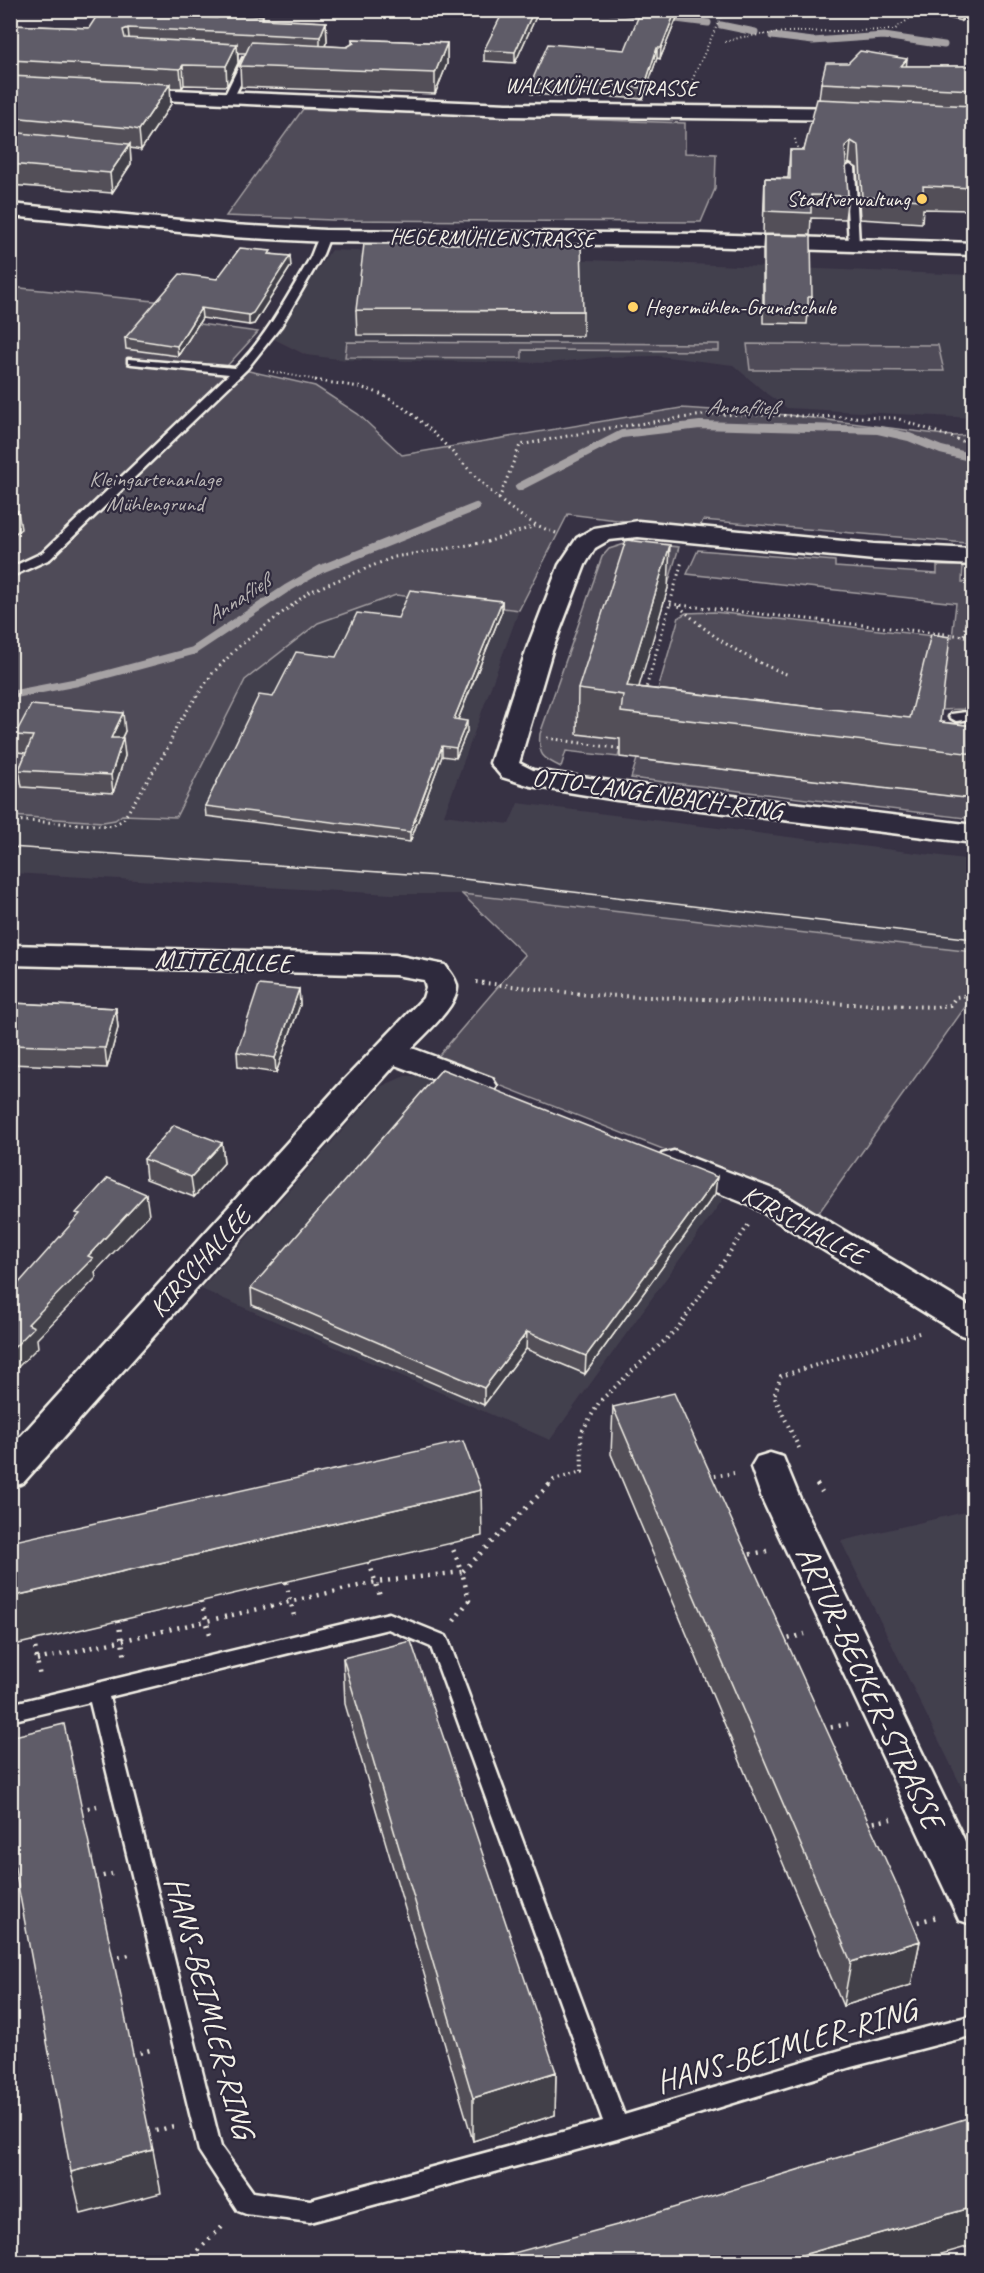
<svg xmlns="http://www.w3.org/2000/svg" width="984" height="2273" font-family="Caveat,sans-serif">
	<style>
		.built { fill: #433f4e }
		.green { fill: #504b59; stroke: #a29ea0; stroke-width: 1.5 }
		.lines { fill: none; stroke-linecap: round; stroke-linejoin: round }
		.stream-far1 { stroke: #a6a2a4; stroke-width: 7 }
		.stream { stroke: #a6a2a4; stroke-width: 8 }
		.lane-casing { stroke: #f4f1e8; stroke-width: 5 }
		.street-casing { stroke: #f4f1e8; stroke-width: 5 }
		.path-far3 { stroke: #f4f1e8; stroke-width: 2; stroke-dasharray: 1 3; stroke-linecap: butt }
		.path-far2 { stroke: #f4f1e8; stroke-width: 3; stroke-dasharray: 1.5 4; stroke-linecap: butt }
		.path-far1 { stroke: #f4f1e8; stroke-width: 4; stroke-dasharray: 1.5 4.5; stroke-linecap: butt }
		.path { stroke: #f4f1e8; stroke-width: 4.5; stroke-dasharray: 2 6; stroke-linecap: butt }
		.lane { fill: #2f2a3d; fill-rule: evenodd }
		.street { fill: #2f2a3d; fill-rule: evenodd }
		.tram { stroke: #f4f1e8; stroke-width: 1.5 }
		.wall { fill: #524f59; stroke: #f4f1e8; stroke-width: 1.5 }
		.shaded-wall { fill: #424048; stroke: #f4f1e8; stroke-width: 1.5 }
		.building { fill: #5f5c67; stroke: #f4f1e8; stroke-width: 1.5 }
		.poi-dot { fill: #ffd166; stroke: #2f2a3d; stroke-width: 2 }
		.labels { text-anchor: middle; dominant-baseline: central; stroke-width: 4.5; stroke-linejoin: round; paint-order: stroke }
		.far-street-label { font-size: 22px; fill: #f4f1e8; stroke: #2f2a3d }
		.far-poi-label { font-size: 22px; fill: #f4f1e8; stroke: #2f2a3d; text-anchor: end }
		.far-water-label { font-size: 22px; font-style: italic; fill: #bab6b5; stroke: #2f2a3d }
		.far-park-label { font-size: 22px; fill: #bbb7b6; stroke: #2f2a3d }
		.street-label { font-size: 26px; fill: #f4f1e8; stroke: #2f2a3d }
		.near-street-label { font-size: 32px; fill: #f4f1e8; stroke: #2f2a3d }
	</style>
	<rect width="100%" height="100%" fill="#373244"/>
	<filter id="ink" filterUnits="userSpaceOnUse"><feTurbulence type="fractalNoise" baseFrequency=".0167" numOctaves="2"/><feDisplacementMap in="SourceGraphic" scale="12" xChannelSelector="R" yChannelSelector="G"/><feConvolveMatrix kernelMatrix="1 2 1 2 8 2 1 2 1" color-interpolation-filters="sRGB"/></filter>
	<g filter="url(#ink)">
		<path class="built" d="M331,250L973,275V418L787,408L767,394L733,365L659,356L604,357L550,363L346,360L306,355L272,338Z
			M396,595L519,610L444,815L509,824L518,803L973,860V952L462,894H391L11,873L10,816L103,822L122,815L176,817L245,680L318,623Z
			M405,1076H435L731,1188L550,1440L201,1289L382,1086Z
			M973,1510H974L973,1810L841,1541Z"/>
		<path class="green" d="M303,109L685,123V153L716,154L715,189L701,222L333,220L226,216Z
			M10,287L195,305L185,322L258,332L227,366L315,386L358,414L402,455L681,408L789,415L952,436L973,435V551H968L966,543L703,520L699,530L568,514L519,610L396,595L318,623L245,680L176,817L122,815L115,820L103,822L11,816Z
			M347,342L719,344V351L522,350V358L345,357Z
			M747,344L938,345L944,371L750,370Z
			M631,542L679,547L667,588L578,733L623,739L618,757L566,751L561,767C542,758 538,755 540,734L602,557L609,549Z
			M698,550L835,561V567L937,574V566H963L962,582L973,583V703L963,709L941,710L914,724L656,696L679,617L686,613L714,612L952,638L956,603L687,574Z
			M637,759L973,799V819L631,778Z
			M462,894L973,952V996L815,1218L742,1180L435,1060L525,955Z"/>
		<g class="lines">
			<path class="stream-far1" d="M604,10L708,23
				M721,25L755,32
				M772,36L813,41L884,36L944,45"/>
			<path class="stream" d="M519,487L622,434L700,425L878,430L909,437L941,450L974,458
				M10,695L78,682L193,651L286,589L321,569L476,507"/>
			<defs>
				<path id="lane" d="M248,55L253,58L233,99L225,101L223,99L243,58Z
					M850,165L855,168L859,245L854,248L849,245L845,168Z
					M325,233L330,236L323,254L281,326L247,369L50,559L10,577V568L42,553L229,374L132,364L128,363V359L235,368C266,338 287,297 309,260C314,252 316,236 325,233Z
					M974,711V719L956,721L949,717L951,714Z
					M389,1613L446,1636L449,1642L624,2115L851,2047L974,2015V2035L851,2067L617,2139L310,2222L246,2214L238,2211L199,2151L90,1702L10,1721V1704ZM388,1629L431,1647L603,2121L310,2200L253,2192L221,2147L109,1697Z"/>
				<path id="street" d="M126,88L507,104L857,108L864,110L867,114L864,118L857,120L507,116L119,98L116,94L119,90Z
					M10,204L233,225L325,230L701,234L974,243V255L701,246L325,242L233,237L10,216Z
					M638,521L874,544L974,549V565L874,560L638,537L609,540L595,548L585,565L552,651L519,763L533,770L617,782L974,825V843L617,800L531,786L502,777L490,763L526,651L559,565L577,538L594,528Z
					M10,945L395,955L445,965C449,971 456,978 457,986C459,1005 424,1035 412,1048L492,1078L497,1086L492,1094L481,1097L395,1065L23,1483L10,1487V1448L342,1082L423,998L426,988L424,980L395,975L10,965Z
					M674,1151L778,1191L974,1309V1339L961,1335L754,1207L662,1170L657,1162L662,1154Z
					M770,1453L783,1457L801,1501L974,1860V1925L959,1920L763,1501L751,1467L757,1457Z"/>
			</defs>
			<use href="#lane" class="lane-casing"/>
			<use href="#street" class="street-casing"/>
			<path class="path-far3" d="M725,42L742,37L786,32L894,30L921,10
				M689,87L724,10
				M795,139L799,155
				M269,371L322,381"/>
			<path class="path-far2" d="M315,380C334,384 360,385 378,393C448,425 481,508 556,533
				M499,499L520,445L610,428L710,414L896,418L965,442L974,449
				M670,604L964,636L971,583
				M679,606C712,638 746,659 789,675
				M964,636L974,637
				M645,692L682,561
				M547,738L622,749
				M10,820L112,826L123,820L169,746L176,727L212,674L237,648L309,592L394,557L487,542L535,526"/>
			<path class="path-far1" d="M476,982L590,995L937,1007L950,1005L956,997L974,994
				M799,1448L774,1396L781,1376L922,1332
				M709,1477L734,1473
				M549,1485L554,1480L582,1472L581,1433L600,1401L678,1328L749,1224"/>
			<path class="path" d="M817,1484L822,1492
				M742,1556L767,1551
				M369,1562L380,1596
				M286,1582L294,1616
				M201,1601L211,1638
				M118,1621L125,1658
				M454,1621L469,1600L462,1572L550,1484
				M34,1640L40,1678
				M781,1641L805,1634
				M37,1660L376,1582L462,1572L451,1544
				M823,1729L848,1724
				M80,1810L97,1806
				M866,1824L891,1819
				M95,1878L112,1874
				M910,1924L937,1917
				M111,1959L134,1954
				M132,2055L154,2049
				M148,2133L174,2126
				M186,2262L226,2223"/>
			<use href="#lane" class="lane"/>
			<use href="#street" class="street"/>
			<path class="tram" d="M10,847L438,876L974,939"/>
		</g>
		<path class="wall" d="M539,10L515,63L484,61V50Z
			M680,10L660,59L657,58L643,99L564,94L563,96L531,94V83L625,50Z
			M916,10H974L961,21Z
			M263,16V19L326,22L327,41L325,46L347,47L352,44V39L447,43V64L435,94L241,87L240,66L246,53H238V63L227,86L184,85L182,88H170L171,104L141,150L130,148L131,164L112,193L10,185V25L89,28L229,17Z
			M907,66H974V212L970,210L923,209L922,223L860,219L857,168L849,163L846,166L848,196L845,219L811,218L810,235L763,234L764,201L765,178H788L790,150H804L819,99L821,83Z
			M764,235L812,297L811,313H808L807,324L763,323V250Z
			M272,254L291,266L254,324L249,325L202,318L178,356L126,349L125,338L217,279Z
			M356,310L583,311V336L357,335Z
			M668,588L638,687L974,726V799L620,757V739L577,734L578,689Z
			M502,601V611L458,720L467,731L456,758L442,756L410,842L206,816L205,806L273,697L398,618Z
			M125,731L122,738L125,756L113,793L22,787L19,770L26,753L18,752L15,735Z
			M299,989L300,1005L276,1073L238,1067L237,1052Z
			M10,1003L116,1008L118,1028L107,1068L10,1064Z
			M222,1143L224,1163L194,1197L146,1179L144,1159Z
			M715,1194L585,1374L526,1349L484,1405L252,1305L251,1288Z
			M613,1407L920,1941L911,1985L843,2006L611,1454Z
			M343,1658L556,2072L555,2115L473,2141L345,1704Z"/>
		<path class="shaded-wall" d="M534,10H539L515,63V52Z
			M676,10H680L660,59L661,48Z
			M962,10H974V12L961,21Z
			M326,22L327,41L320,56V37Z
			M128,28L130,48L125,50L123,30Z
			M447,43V64L435,94V73Z
			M237,44L238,63L227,86L226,66Z
			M657,48V58L643,99L644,88Z
			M907,59L905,80L899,88L901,66Z
			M183,65L184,85L182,88L180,69Z
			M170,84L171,104L141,150L139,130Z
			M851,141L849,163L843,168L845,146Z
			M130,144L131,164L112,193L110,173Z
			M290,256L291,266L254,324L249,325V315Z
			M201,308L202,318L178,356L177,346Z
			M18,511L21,529L10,537V516Z
			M670,545L668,588L631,714L627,686Z
			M502,601V611L454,729V719Z
			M123,713L125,731L113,755L111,738Z
			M467,721V731L456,758V748Z
			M123,738L125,756L113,793L111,775Z
			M442,746V756L410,842V832Z
			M299,989L300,1005L276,1073L275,1058Z
			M116,1008L118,1028L107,1068L105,1048Z
			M222,1143L224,1163L194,1197L191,1177Z
			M717,1177L715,1194L585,1374L586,1356Z
			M146,1194L149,1215L95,1272L96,1278L37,1339L38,1347L10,1375V1352L28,1324L88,1256Z
			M527,1332L526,1349L484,1405V1388Z
			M481,1490L482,1536L10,1646V1597Z
			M920,1941L911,1985L843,2006L851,1962Z
			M556,2072L555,2115L473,2141V2098Z
			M153,2150L161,2193L81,2214L71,2172Z
			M974,2207V2245L913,2262H777Z"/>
		<path class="building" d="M504,10H534L515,52L484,50Z
			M641,10H676L661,48H657L644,88L564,83L563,85L531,83L548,44L625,50Z
			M100,11L217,18L218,16L229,17L230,14L263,16L262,19L326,22L320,37L128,28L123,30L125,38L237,44L226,66L183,65L180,69L10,60V25L89,28Z
			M352,39L447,43L435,73L240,66L251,42L347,47L354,43Z
			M860,51L907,59L901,66H974V90L821,83L826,63H848Z
			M10,76L170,84L139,130L130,128L10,117Z
			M817,99L974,106V188L923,186L924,200L862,197L859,146L851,141L845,146L848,196L811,195V213L765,211V178L790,179V150H804Z
			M10,132L130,144L110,173L10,164Z
			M764,235L811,236L812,297H808V308L764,307Z
			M364,244H581L583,311L356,310Z
			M240,248L271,251L269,254L290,256L253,313L249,315L201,308L177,346L125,338L180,274L217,279Z
			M10,509L18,511L10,516Z
			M626,540L670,545L627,686L910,718L931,634L950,637L940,722L974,726V754L621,712L623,695L578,689Z
			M410,590L502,601L454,719L467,721L456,748L442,746L410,832L205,806L259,695L273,697L296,652L336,657L357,613L398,618Z
			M31,705L123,713L111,738H123L111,775L19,770L33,736L15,735Z
			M259,985L299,989L275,1058L237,1052Z
			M10,1003L116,1008L105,1048L10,1045Z
			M442,1069L717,1177L586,1356L527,1332L484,1388L251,1288Z
			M174,1125L222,1143L191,1177L144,1159Z
			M108,1178L146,1194L88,1256L93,1258L28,1324L34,1327L10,1352V1293L80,1214L76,1213Z
			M674,1393L897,1885L920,1941L851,1962L613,1407Z
			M463,1441L481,1490L10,1597V1542Z
			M411,1641L556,2072L473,2098L343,1658Z
			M64,1724L153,2150L71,2172L10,1842V1737Z
			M974,2116V2207L777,2262H481L617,2225Z"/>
	</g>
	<g class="poi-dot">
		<circle cx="922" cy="199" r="6"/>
		<circle cx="633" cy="307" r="6"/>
	</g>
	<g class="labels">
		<g class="far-street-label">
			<text transform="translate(601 87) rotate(1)">WALKMÜHLENSTRASSE</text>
			<text transform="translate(492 238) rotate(1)">HEGERMÜHLENSTRASSE</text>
		</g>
		<g class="far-poi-label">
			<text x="910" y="199">Stadtverwaltung</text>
			<text x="645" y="307" text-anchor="start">Hegermühlen-Grundschule</text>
		</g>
		<g class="far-water-label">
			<text transform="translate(742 407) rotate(1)">Annafließ</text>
			<text transform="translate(238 599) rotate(-33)">Annafließ</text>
		</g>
		<g class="far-park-label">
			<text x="155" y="479">Kleingartenanlage<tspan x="155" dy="25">Mühlengrund</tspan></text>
		</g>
		<g class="street-label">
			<text transform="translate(657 794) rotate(8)">OTTO-LANGENBACH-RING</text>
			<text transform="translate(223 961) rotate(2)">MITTELALLEE</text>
			<text transform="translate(804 1225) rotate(29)">KIRSCHALLEE</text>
			<text transform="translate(200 1262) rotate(-48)">KIRSCHALLEE</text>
		</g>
		<g class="near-street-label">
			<text transform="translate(870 1687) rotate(65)">ARTUR-BECKER-STRASSE</text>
			<text transform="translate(210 2007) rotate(75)">HANS-BEIMLER-RING</text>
			<text transform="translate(786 2046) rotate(-16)">HANS-BEIMLER-RING</text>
		</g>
	</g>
	<rect width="984" height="2273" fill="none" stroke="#2f2a3d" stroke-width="36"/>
	<rect x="18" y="18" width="948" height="2237" fill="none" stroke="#f4f1e8" stroke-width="2" filter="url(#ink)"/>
</svg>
